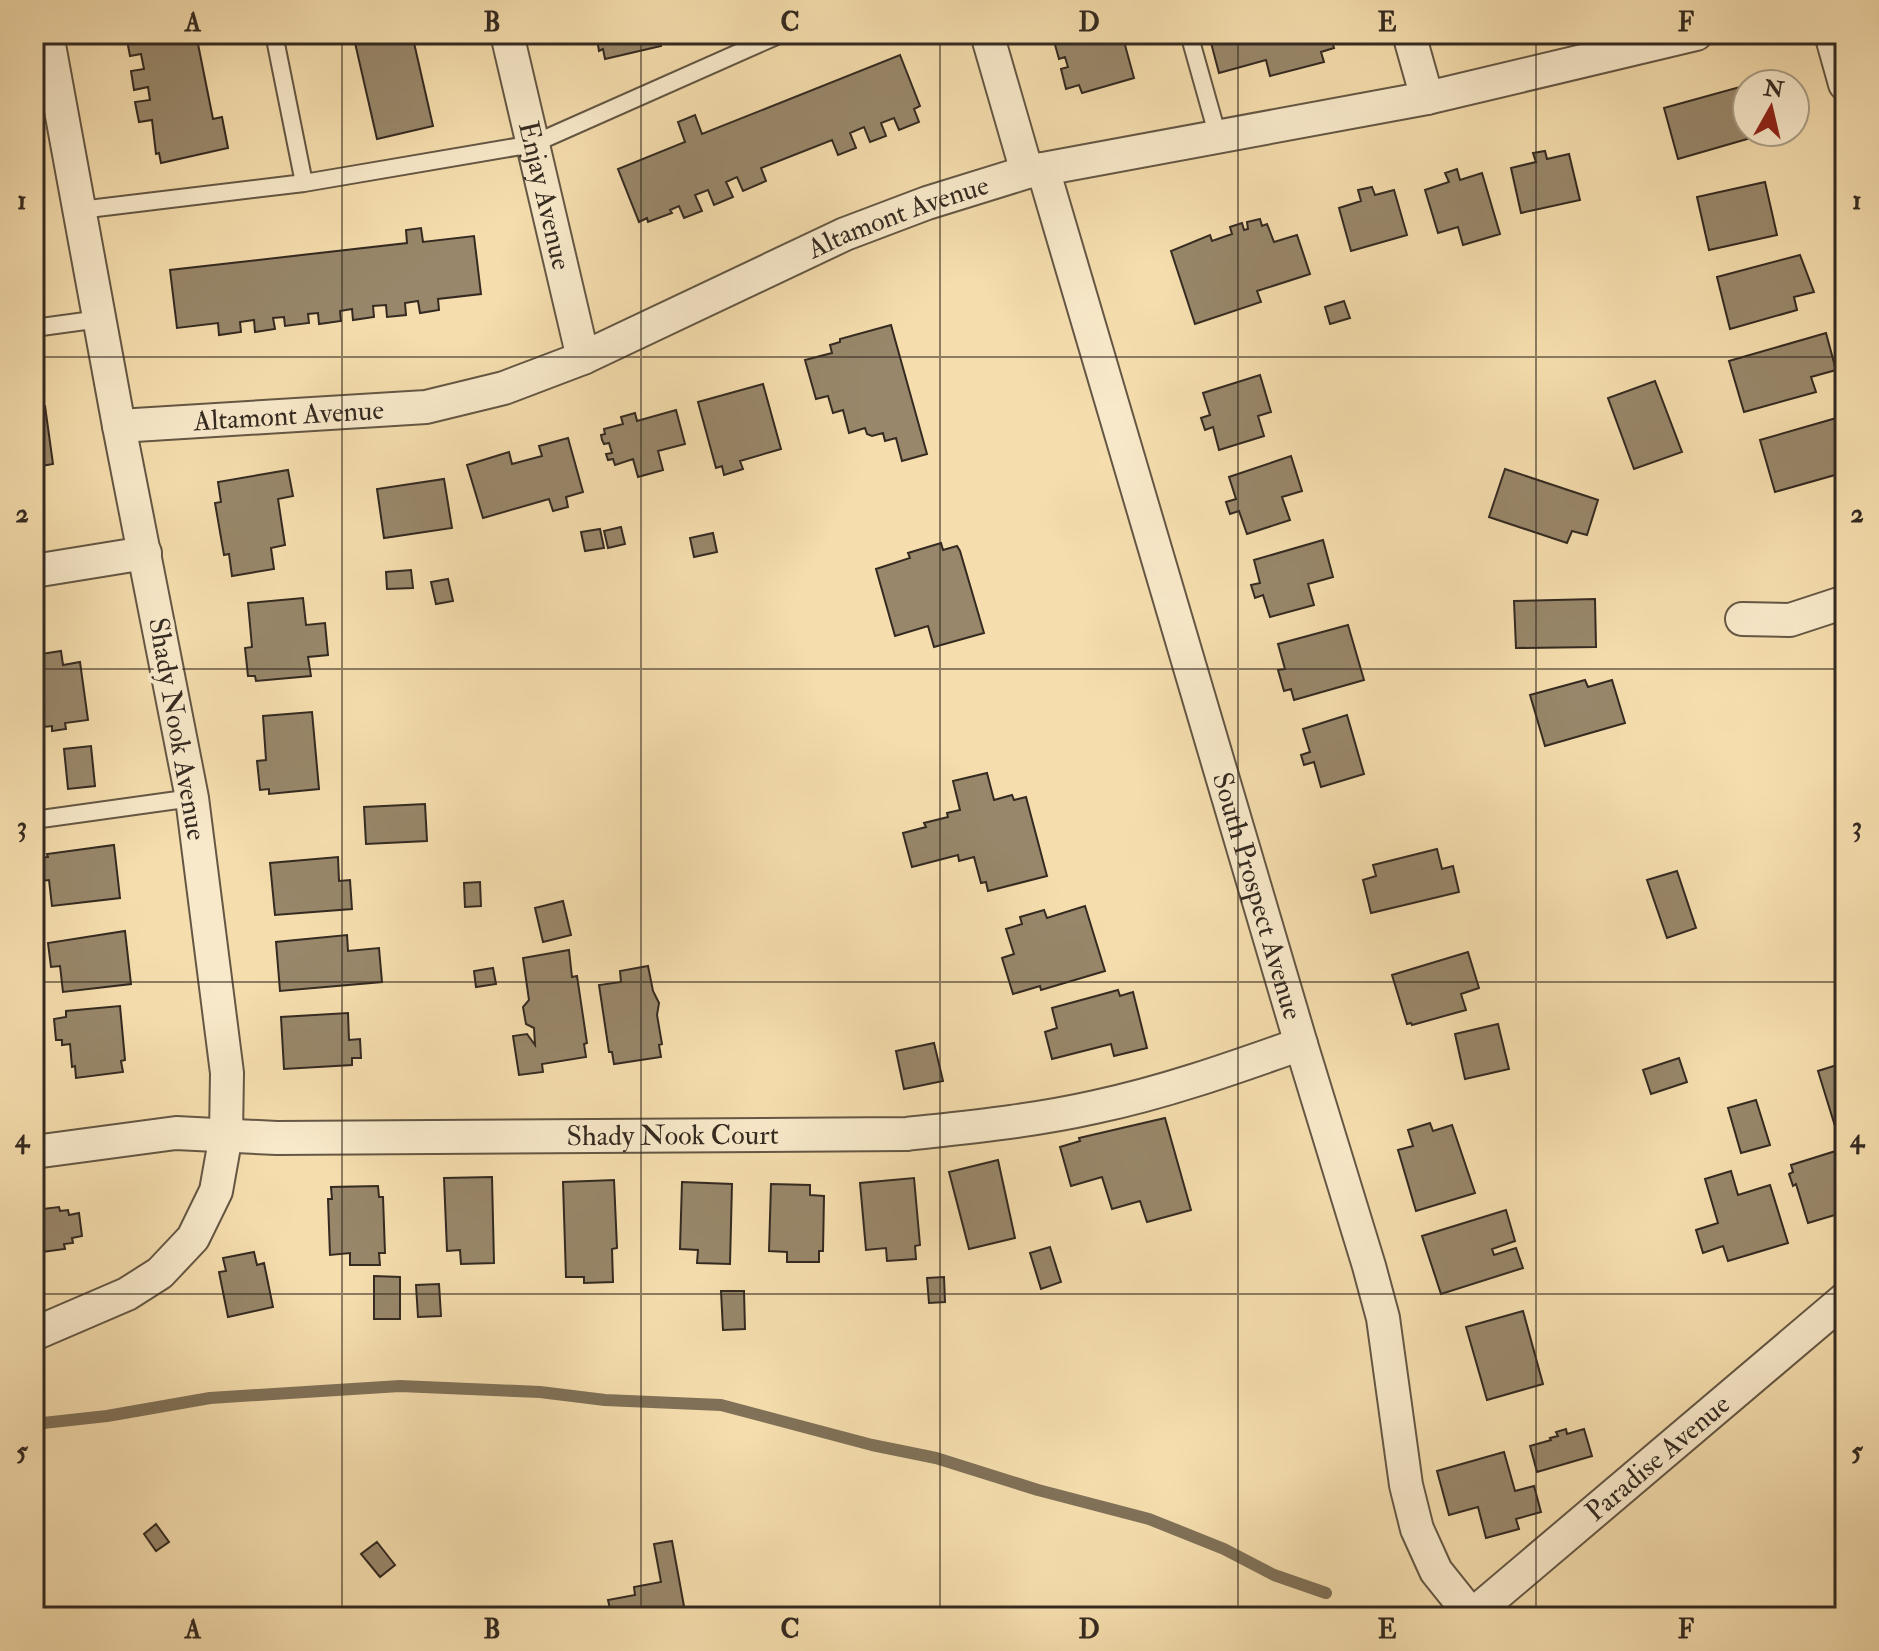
<svg xmlns="http://www.w3.org/2000/svg" width="1879" height="1651" font-family="'IM FELL Double Pica',serif">
	<style>
		.lines { fill: none; stroke-linecap: round; stroke-linejoin: round }
		.stream { stroke: #807158; stroke-width: 12 }
		.building { fill: #98876a; stroke: #342a21; stroke-width: 2 }
		.lane-casing { stroke: #645744; stroke-width: 20 }
		.street-casing { stroke: #645744; stroke-width: 36 }
		.lane { stroke: #f8e9ca; stroke-width: 16 }
		.street { stroke: #f8e9ca; stroke-width: 32 }
		.grid { fill: none; stroke: #342a21; stroke-width: 2; stroke-opacity: 0.55 }
		.labels { text-anchor: middle; dominant-baseline: central; stroke-width: 8; stroke-linejoin: round; paint-order: stroke }
		.street-label { font-size: 28px; fill: #342a21; stroke: #f8e9ca }
		.neatline { fill: none; stroke: #342a21; stroke-width: 3 }
		.grid-label { font-size: 26px; text-anchor: middle; font-weight: bold; fill: #342a21 }
	</style>
	<rect width="100%" height="100%" fill="#f5ddad"/>
	<filter id="stains"><feTurbulence type="fractalNoise" baseFrequency=".0025" numOctaves="4"/><feColorMatrix values="0 0 0 0 .2 0 0 0 0 .09 0 0 0 0 .02 0 0 0 .5 -.17"/></filter>
	<radialGradient id="worn" r=".72"><stop offset=".6" stop-color="#630" stop-opacity="0"/><stop offset="1" stop-color="#630" stop-opacity=".3"/></radialGradient>
	<g class="lines">
		<path class="stream" d="M34,1424L107,1416L210,1398L400,1386L540,1392L605,1400L721,1405L872,1445L936,1458L1038,1490L1149,1519L1224,1549L1274,1575L1326,1593"/>
	</g>
	<path class="building" d="M196,34L213,119L222,117L228,148L161,163L159,153L156,154L152,120L139,122L135,102L150,100L148,87L134,90L131,71L144,69L141,54L130,56L126,35Z
		M353,34H412L433,126L377,139Z
		M596,34H659L661,46L605,59L603,49L599,51Z
		M1052,34H1122L1134,78L1082,93L1079,85L1066,89L1061,69L1068,67L1065,57L1059,59Z
		M1227,34H1330L1334,48L1321,52L1324,62L1270,76L1266,60L1219,73L1210,39Z
		M900,55L920,106L914,109L919,122L899,130L894,118L881,123L886,136L870,142L864,127L850,133L856,148L838,155L832,140L761,168L766,181L743,191L737,177L726,182L733,197L714,205L708,190L695,195L702,211L684,218L679,206L670,210L672,213L648,222L647,218L639,222L618,169L685,142L678,122L695,115L702,134Z
		M1747,85V132H1760L1761,135L1678,159L1664,108Z
		M1545,151L1547,159L1569,154L1580,200L1521,213L1511,168L1536,162L1533,153Z
		M1457,169L1460,180L1482,173L1500,234L1463,245L1458,227L1438,233L1425,190L1449,182L1445,173Z
		M1765,182L1777,235L1709,250L1697,197Z
		M1372,187L1375,195L1394,190L1407,235L1351,251L1339,208L1361,201L1358,190Z
		M1260,219L1262,226L1267,224L1274,242L1297,235L1310,274L1257,291L1261,302L1195,324L1171,251L1210,235L1212,241L1232,234L1230,227L1242,223L1244,230L1248,229L1247,222Z
		M421,228L423,242L474,236L481,294L438,299L439,310L420,313L418,301L405,303L406,315L387,317L386,305L373,306L374,317L353,320L352,309L340,311L341,321L319,324L318,313L308,314L309,323L285,326L284,317L273,318L275,329L255,332L254,320L240,322L241,332L219,335L218,323L177,328L170,270L407,243L406,230Z
		M1800,255L1814,292L1794,297L1797,310L1730,329L1717,277Z
		M1344,301L1350,318L1330,324L1325,307Z
		M891,325L927,454L902,461L896,438L885,441L883,433L872,436L867,434L865,428L849,433L843,410L833,413L828,396L816,399L805,360L832,353L830,345L840,342V339Z
		M1826,333L1836,370L1811,377L1816,392L1744,412L1729,361Z
		M1260,375L1271,412L1258,416L1264,436L1219,450L1213,427L1205,430L1201,418L1210,415L1203,393Z
		M1655,381L1682,452L1634,469L1608,398Z
		M763,384L781,449L740,461L743,469L724,475L722,466L716,468L698,402Z
		M45,406L53,464L36,467L39,484H34V407Z
		M676,410L685,444L658,451L663,470L638,477L633,459L615,465L613,459L608,460L606,454L612,453L609,443L604,444L602,440L601,435L605,434L604,429L623,424L621,417L635,413L637,421Z
		M1840,417L1845,423V459L1838,460L1842,473L1775,492L1760,440Z
		M568,438L583,492L566,497L568,507L553,511L549,499L483,518L467,465L509,452L512,464L542,456L539,446Z
		M1291,456L1302,491L1282,497L1290,520L1247,534L1239,511L1230,514L1226,502L1236,499L1229,477Z
		M1505,469L1598,500L1587,535L1572,531L1567,543L1489,517Z
		M288,470L293,496L278,499L285,545L271,548L274,569L232,576L229,554L224,555L215,503L221,502L218,482Z
		M444,479L452,528L384,538L377,489Z
		M621,527L625,544L608,548L604,531Z
		M600,529L604,548L585,551L581,532Z
		M713,533L717,552L694,557L690,538Z
		M1323,540L1333,577L1308,584L1314,605L1270,617L1263,595L1255,598L1251,585L1260,583L1254,560Z
		M941,543L943,550L957,546L960,551L984,633L934,647L928,626L895,636L876,569L910,558L908,553Z
		M411,570L413,588L387,589L386,572Z
		M448,579L453,601L436,604L431,582Z
		M303,598L306,625L325,623L328,655L308,657L311,676L256,681L255,676H248L245,648L252,647L248,603Z
		M1595,599L1596,647L1516,648L1514,601Z
		M1348,625L1364,680L1294,700L1291,689L1284,691L1278,670L1285,669L1278,644Z
		M61,651L63,665L80,662L88,720L65,723L66,729L52,731V726L34,728V654L37,667L42,666L41,654Z
		M1585,680L1588,687L1612,680L1625,723L1545,746L1530,695Z
		M312,712L319,789L269,794V789L260,790L257,761L266,760L263,716Z
		M1347,715L1364,774L1321,787L1314,762L1304,765L1301,755L1310,752L1303,729Z
		M91,746L95,786L68,789L64,749Z
		M987,773L994,800L1012,795L1014,800L1026,797L1047,876L988,891L986,882L981,883L974,857L959,861L958,855L912,867L903,833L926,827L924,823L948,817L947,813L960,810L953,781Z
		M425,804L427,841L366,844L364,807Z
		M114,845L120,898L52,906L49,880L40,881L39,873L34,874V859L48,857L47,854Z
		M1437,849L1442,869L1453,866L1459,892L1371,913L1363,880L1376,876L1373,865Z
		M338,857L339,881L350,880L352,909L275,915L270,863Z
		M1677,871L1696,928L1667,938L1647,880Z
		M480,882L481,906L465,907L464,883Z
		M563,901L571,935L543,942L535,908Z
		M1085,906L1105,971L1041,990L1040,986L1013,994L1002,958L1014,954L1006,929L1022,924L1020,917L1044,910L1047,918Z
		M125,931L131,984L63,992L60,966L51,967L48,943Z
		M347,935L348,951L379,948L382,982L280,991L276,942Z
		M569,950L572,977L577,976L587,1043L584,1044L586,1057L542,1064L543,1072L519,1075L513,1036L527,1034L535,1045L534,1028L526,1024L523,1007L529,1000L523,958Z
		M1468,952L1479,988L1461,994L1466,1010L1412,1025L1411,1023L1407,1024L1392,975Z
		M648,966L653,991L659,1003L657,1015L662,1044L659,1045L661,1057L614,1064L612,1052H609L599,985L621,982L620,971Z
		M493,968L496,984L476,987L474,971Z
		M1118,990L1120,996L1133,992L1147,1048L1114,1056L1111,1044L1052,1059L1045,1032L1057,1028L1052,1008Z
		M120,1006L125,1060L121,1061L123,1072L76,1078L75,1066L72,1067L70,1044L62,1045V1040H56L54,1019L66,1017V1011Z
		M348,1013L349,1040L360,1039L361,1058H352V1065L284,1069L281,1017Z
		M1498,1024L1509,1069L1465,1079L1455,1034Z
		M934,1043L943,1081L904,1089L896,1051Z
		M1679,1058L1687,1082L1651,1094L1643,1070Z
		M1840,1064L1845,1080V1212L1808,1223L1796,1184L1793,1186L1789,1174L1793,1172L1791,1165L1842,1149L1818,1071Z
		M1756,1100L1770,1145L1741,1153L1728,1108Z
		M1165,1118L1191,1210L1147,1222L1140,1201L1112,1209L1102,1177L1071,1186L1060,1147L1080,1141L1079,1138Z
		M1430,1123L1433,1131L1452,1125L1475,1193L1416,1211L1398,1150L1413,1146L1408,1130Z
		M998,1160L1015,1238L969,1249L949,1172Z
		M1731,1171L1738,1195L1770,1185L1788,1243L1728,1261L1723,1246L1703,1253L1696,1230L1718,1223L1705,1179Z
		M492,1177L494,1263L461,1264L460,1250L447,1251L444,1178Z
		M914,1178L920,1245L915,1246L916,1259L887,1261L886,1248L866,1250L860,1183Z
		M614,1180L617,1248L612,1249L613,1282L584,1283V1277H566L563,1182Z
		M682,1182L732,1184L730,1264L697,1263L698,1250L680,1249Z
		M771,1184L810,1185V1195L824,1196L823,1251H819V1262H787V1252L769,1251Z
		M378,1186L379,1197H383L385,1253H379L380,1265H350V1253L330,1255L328,1199H332L331,1187Z
		M41,1198L43,1209L59,1207L60,1211L68,1210L69,1215L79,1213L82,1236L72,1238L73,1243L64,1244L65,1249L34,1253V1199Z
		M1506,1210L1515,1241L1492,1249L1494,1255L1516,1248L1523,1268L1441,1294L1422,1236Z
		M1050,1247L1061,1282L1041,1289L1030,1253Z
		M254,1252L257,1265L264,1263L273,1307L228,1317L219,1272L226,1271L223,1258Z
		M374,1276L400,1277V1319H374Z
		M944,1277L945,1302L929,1303L927,1278Z
		M439,1284L441,1316L418,1317L416,1285Z
		M721,1291H744L745,1329L723,1330Z
		M1523,1311L1543,1384L1487,1400L1466,1327Z
		M1566,1429L1567,1434L1584,1429L1592,1456L1537,1472L1530,1446L1551,1440L1550,1438L1558,1436L1556,1432Z
		M1504,1452L1515,1491L1534,1486L1541,1512L1516,1519L1519,1529L1486,1538L1478,1507L1449,1515L1437,1471Z
		M156,1524L169,1542L156,1551L144,1534Z
		M672,1541L686,1617H589L611,1613L608,1600L635,1595L634,1587L661,1582L654,1544Z
		M377,1542L395,1565L380,1577L361,1554Z"/>
	<g class="lines">
		<defs>
			<path id="lane" d="M274,34L304,183
				M1189,34L1218,137
				M80,210L304,183L533,144L781,34
				M34,328L100,319
				M34,820L192,798"/>
			<g id="street">
				<path id="s1" d="M507,34L583,358"/>
				<path d="M987,34L1027,172"/>
				<path d="M1409,34L1427,98"/>
				<path d="M1831,34L1845,84"/>
				<path id="s2" d="M1043,169L1301,1044L1369,1266L1383,1318L1406,1485L1417,1529L1436,1571L1472,1616"/>
				<path id="s3" d="M119,426L426,407L504,388L583,358L845,234L927,203L1027,172L1427,98L1696,34"/>
				<path d="M34,571L145,553"/>
				<path d="M1742,619L1790,620L1845,602"/>
				<path id="s4" d="M34,1152L176,1133L277,1138L907,1134C970,1127 1033,1121 1095,1107C1166,1092 1233,1068 1301,1044"/>
				<path d="M34,1334L127,1294L160,1273L193,1238L216,1191L226,1135L227,1073L192,798L119,426L47,34"/>
				<path id="s5" d="M1470,1617L1845,1299"/>
			</g>
		</defs>
		<use href="#lane" class="lane-casing"/>
		<use href="#street" class="street-casing"/>
		<use href="#lane" class="lane"/>
		<use href="#street" class="street"/>
	</g>
	<path class="grid" d="M342,34V1617M641,34V1617M940,34V1617M1238,34V1617M1536,34V1617M34,357H1845M34,669H1845M34,982H1845M34,1294H1845"/>
	<g class="labels">
		<g class="street-label">
			<text stroke="none"><textPath href="#s1" startOffset="166">Enjay Avenue</textPath></text>
			<text stroke="none"><textPath href="#s3" startOffset="818">Altamont Avenue</textPath></text>
			<text stroke="none"><textPath href="#s3" startOffset="170">Altamont Avenue</textPath></text>
			<text transform="translate(177 729) rotate(80)">Shady Nook Avenue</text>
			<text stroke="none"><textPath href="#s2" startOffset="758">South Prospect Avenue</textPath></text>
			<text stroke="none"><textPath href="#s4" startOffset="640">Shady Nook Court</textPath></text>
			<text stroke="none"><textPath href="#s5" startOffset="246">Paradise Avenue</textPath></text>
		</g>
	</g>
	<rect width="1879" height="1651" fill="none" stroke="#f5ddad" stroke-width="88"/>
	<g transform="translate(1771 108) rotate(8)"><circle r="38" fill="#f8e9ca" stroke="#aa9d86" stroke-width="2"/>
	<path d="M0-6L14 30L0 20L-14 30Z" fill="#8f2418"/>
	<text y="-12" font-size="22" font-weight="bold" text-anchor="middle" fill="#342a21">N</text>
	</g>
	<rect x="44" y="44" width="1791" height="1563" class="neatline"/>
	<g class="grid-label">
		<text x="193" y="31">A</text>
		<text x="492" y="31">B</text>
		<text x="790" y="31">C</text>
		<text x="1089" y="31">D</text>
		<text x="1387" y="31">E</text>
		<text x="1686" y="31">F</text>
		<text x="22" y="209">1</text>
		<text x="1857" y="209">1</text>
		<text x="22" y="522">2</text>
		<text x="1857" y="522">2</text>
		<text x="22" y="835">3</text>
		<text x="1857" y="835">3</text>
		<text x="22" y="1147">4</text>
		<text x="1857" y="1147">4</text>
		<text x="22" y="1460">5</text>
		<text x="1857" y="1460">5</text>
		<text x="193" y="1638">A</text>
		<text x="492" y="1638">B</text>
		<text x="790" y="1638">C</text>
		<text x="1089" y="1638">D</text>
		<text x="1387" y="1638">E</text>
		<text x="1686" y="1638">F</text>
	</g>
	<rect width="100%" height="100%" filter="url(#stains)"/>
	<rect width="100%" height="100%" fill="url(#worn)"/>
</svg>
